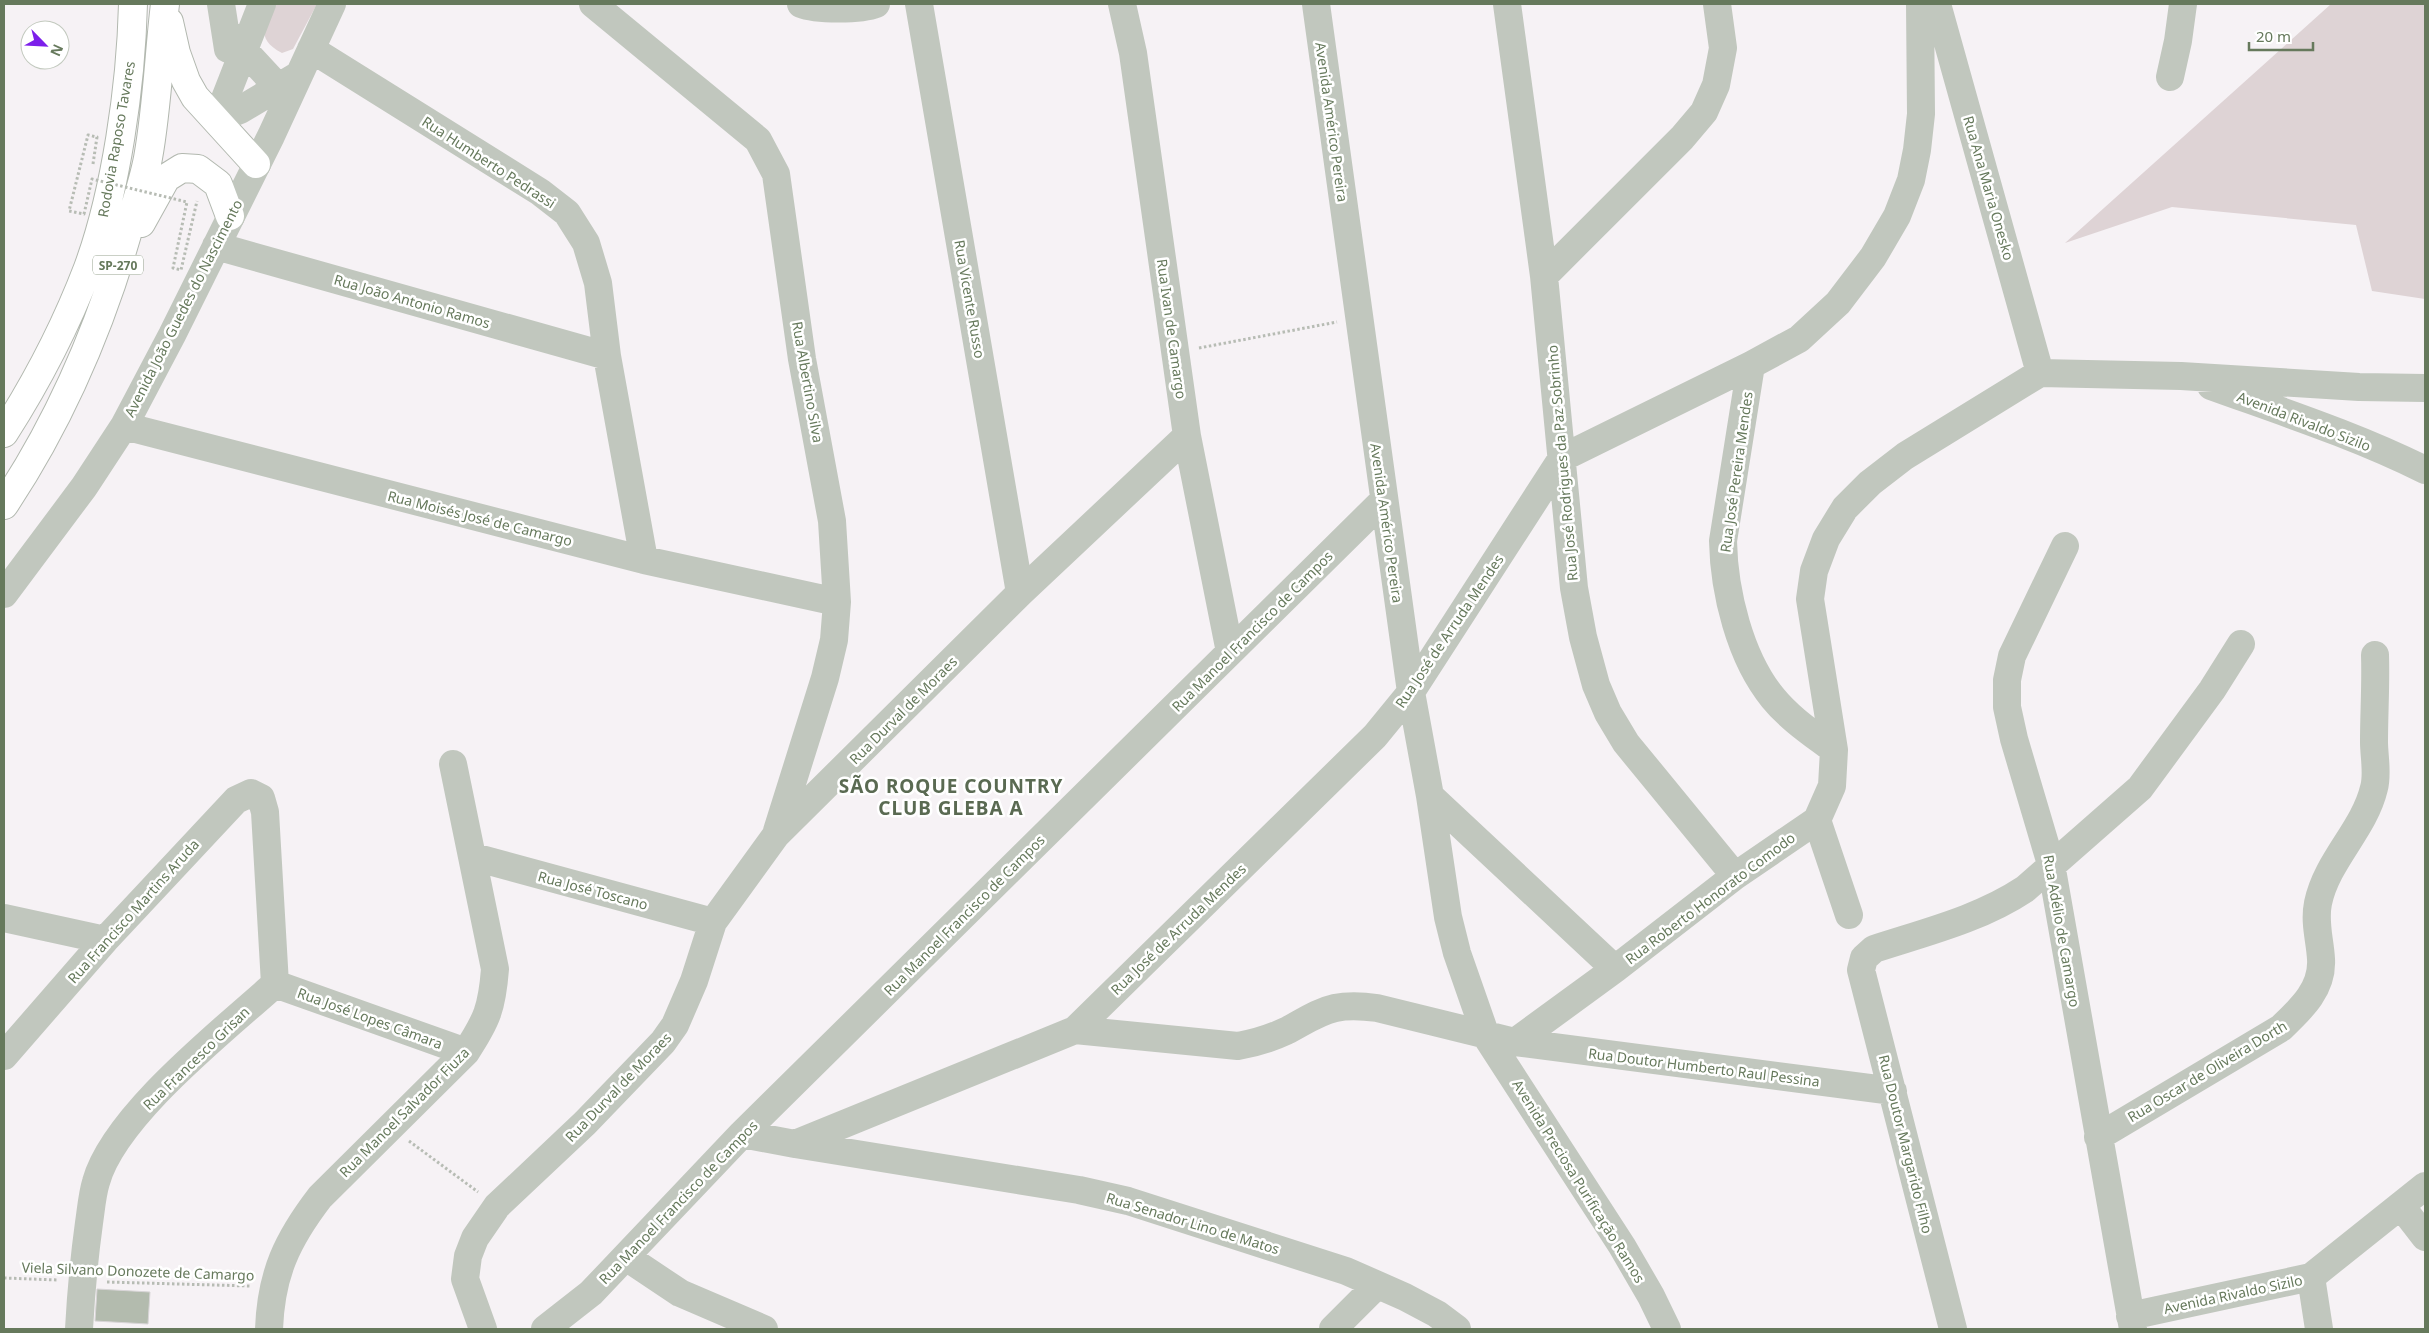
<svg xmlns="http://www.w3.org/2000/svg" width="2429" height="1333" font-family="'Noto Sans',sans-serif">
	<style>
		.green { fill: #ded3d5 }
		.building { fill: #b3bbae; stroke: #d8d5d7 }
		.lines { fill: none; stroke-linecap: round; stroke-linejoin: round }
		.highway-casing { stroke: #b2b8af; stroke-width: 30 }
		.path { stroke: #b7bcb4; stroke-width: 3; stroke-dasharray: 2.5 2.5; stroke-linecap: butt }
		.minor { stroke: #c1c7be; stroke-width: 28 }
		.highway { stroke: #fff; stroke-width: 28 }
		.path-bridge { stroke: #b7bcb4; stroke-width: 3; stroke-dasharray: 2.5 2.5; stroke-linecap: butt }
		.labels { text-anchor: middle; dominant-baseline: central; stroke-width: 5; stroke-linejoin: round; paint-order: stroke }
		.shield { fill: #fff; stroke: #94a18d; stroke-width: 1 }
		.shield-label { font-size: 12px; font-weight: bold; fill: #66795c }
		.street-label { font-size: 14px; fill: #66795c; stroke: #fff }
		.district-label { font-size: 19px; font-weight: bold; letter-spacing: 1px; fill: #5a6a52; stroke: #fff }
	</style>
	<rect width="100%" height="100%" fill="#f6f2f5"/>
	<path class="green" d="M267,4H317L293,49L282,53C257,40 264,27 267,4Z
		M2331,4H2425V299L2372,291L2356,225L2172,207L2065,243Z"/>
	<path class="building" d="M97,1289L150,1292L148,1324L95,1321Z"/>
	<g class="lines">
		<defs>
			<path id="highway" d="M169,22L176,53L186,81L195,97L256,164
				M141,223L166,178L182,168L198,169L218,184L230,216
				M4,433C36,383 67,323 88,268C116,192 131,85 133,4
				M4,505C62,418 103,321 131,220C137,200 144,179 148,158C157,109 159,54 165,4"/>
		</defs>
		<use href="#highway" class="highway-casing"/>
		<path class="path" d="M1199,348L1337,322
			M409,1141L478,1192
			M4,1278L58,1280
			M107,1282L250,1286"/>
		<path class="minor" d="M221,4L228,49
			M593,4L758,140L776,174L802,359L832,521L837,602L834,640L825,678L777,831
			M801,4C816,10 861,10 876,4
			M919,4L1020,593
			M1122,4L1133,53L1187,436L1230,652
			M1316,4L1411,692L1430,796L1448,917L1457,953L1486,1036L1622,1246L1651,1296L1667,1329
			M1507,4L1544,276L1574,588L1583,637L1596,685L1608,713L1626,743L1735,876
			M1937,4L2040,373
			M226,31L279,88
			M311,49L540,192L567,213L586,243L598,283L607,356L644,560
			M2170,77L2178,41L2183,4
			M217,119L262,4
			M217,119L240,110L297,76
			M216,246L607,356
			M1544,276L1682,138L1704,112L1716,85L1723,48L1717,4
			M1751,365L1723,541C1724,592 1740,658 1773,698C1790,719 1813,734 1834,750
			M2040,373L2181,376L2359,387L2425,388
			M2211,386C2283,412 2357,436 2425,470
			M124,426L644,560L837,602
			M2065,546L2012,656L2007,680V707L2014,739L2051,864L2133,1329
			M4,594L84,487L124,426L172,335L271,136L332,4
			M1430,796L1615,969
			M1817,820L1849,915
			M474,857L713,922
			M4,918L105,940
			M275,984L466,1052
			M1075,1030L1238,1046C1255,1043 1271,1038 1286,1031C1302,1023 1317,1012 1335,1008C1349,1005 1363,1006 1377,1008L1515,1042L1615,969L1735,876L1817,820L1832,786L1834,750L1810,599L1814,571L1826,539L1845,508L1870,483L1905,456L2040,373
			M1515,1042L1893,1091
			M4,1056L105,940L236,800L251,793L261,798L265,812L275,984C224,1030 114,1116 96,1182C92,1195 91,1210 89,1223C84,1259 81,1293 79,1329
			M742,1134L795,1144L1075,1030L1375,736L1411,692L1562,458L1751,365L1799,339L1838,303L1873,257L1897,216L1911,180L1917,150L1921,114L1920,4
			M2098,1137L2281,1028C2301,1009 2323,989 2321,959C2320,940 2314,923 2318,903C2327,860 2364,830 2374,788C2378,774 2374,756 2374,742C2374,713 2376,684 2375,655
			M795,1144L1079,1190L1128,1201L1346,1271L1405,1297L1437,1314L1457,1329
			M2401,1206L2425,1237
			M626,1257L680,1293L764,1329
			M2311,1277L2319,1329
			M2130,1316L2311,1277L2425,1186
			M269,1329C271,1274 287,1240 320,1197L466,1052C487,1020 492,1008 495,969L453,764
			M483,1329L465,1279L468,1256L475,1238L497,1206L585,1123L663,1042L675,1025L694,981L713,922L776,835L1020,593L1187,436
			M545,1329L591,1293L742,1134L1383,501
			M1333,1329L1377,1285
			M1953,1329L1861,970L1864,958L1874,949C1926,932 1980,919 2025,889L2140,788L2212,690L2241,644"/>
		<use href="#highway" class="highway"/>
		<path class="path-bridge" d="M93,164L97,137L88,135L69,211L84,214L92,179L187,202L173,268L181,270L197,201"/>
	</g>
	<g class="labels">
		<rect class="shield" x="93" y="255.5" width="50" height="19" rx="4"/>
		<g class="shield-label">
			<text x="118" y="265">SP-270</text>
		</g>
		<g class="street-label">
			<text transform="translate(1332 122) rotate(82)">Avenida Américo Pereira</text>
			<text transform="translate(116 139) rotate(-80)">Rodovia Raposo Tavares</text>
			<text transform="translate(489 162) rotate(33)">Rua Humberto Pedrassi</text>
			<text transform="translate(1989 188) rotate(74)">Rua Ana Maria Onesko</text>
			<text transform="translate(970 299) rotate(80)">Rua Vicente Russo</text>
			<text transform="translate(412 301) rotate(16)">Rua João Antonio Ramos</text>
			<text transform="translate(183 308) rotate(-63)">Avenida João Guedes do Nascimento</text>
			<text transform="translate(1172 329) rotate(82)">Rua Ivan de Camargo</text>
			<text transform="translate(808 382) rotate(80)">Rua Albertino Silva</text>
			<text transform="translate(2304 421) rotate(21)">Avenida Rivaldo Sizilo</text>
			<text transform="translate(1562 463) rotate(-95)">Rua José Rodrigues da Paz Sobrinho</text>
			<text transform="translate(1736 472) rotate(-82)">Rua José Pereira Mendes</text>
			<text transform="translate(480 518) rotate(14)">Rua Moisés José de Camargo</text>
			<text transform="translate(1387 523) rotate(82)">Avenida Américo Pereira</text>
			<text transform="translate(1252 631) rotate(-45)">Rua Manoel Francisco de Campos</text>
			<text transform="translate(1449 631) rotate(-56)">Rua José de Arruda Mendes</text>
			<text transform="translate(903 710) rotate(-45)">Rua Durval de Moraes</text>
			<text transform="translate(593 890) rotate(15)">Rua José Toscano</text>
			<text transform="translate(1710 898) rotate(-37)">Rua Roberto Honorato Comodo</text>
			<text transform="translate(133 911) rotate(-48)">Rua Francisco Martins Aruda</text>
			<text transform="translate(964 915) rotate(-45)">Rua Manoel Francisco de Campos</text>
			<text transform="translate(1178 929) rotate(-44)">Rua José de Arruda Mendes</text>
			<text transform="translate(2062 931) rotate(80)">Rua Adélio de Camargo</text>
			<text transform="translate(370 1018) rotate(20)">Rua José Lopes Câmara</text>
			<text transform="translate(196 1058) rotate(-44)">Rua Francesco Grisan</text>
			<text transform="translate(1704 1067) rotate(7)">Rua Doutor Humberto Raul Pessina</text>
			<text transform="translate(2207 1071) rotate(-31)">Rua Oscar de Oliveira Dorth</text>
			<text transform="translate(618 1087) rotate(-46)">Rua Durval de Moraes</text>
			<text transform="translate(404 1112) rotate(-45)">Rua Manoel Salvador Fiuza</text>
			<text transform="translate(1906 1144) rotate(76)">Rua Doutor Margarido Filho</text>
			<text transform="translate(1579 1181) rotate(58)">Avenida Preciosa Purificação Ramos</text>
			<text transform="translate(678 1202) rotate(-46)">Rua Manoel Francisco de Campos</text>
			<text transform="translate(1193 1223) rotate(17)">Rua Senador Lino de Matos</text>
			<text transform="translate(138 1271) rotate(2)">Viela Silvano Donozete de Camargo</text>
			<text transform="translate(2233 1294) rotate(-12)">Avenida Rivaldo Sizilo</text>
		</g>
		<g class="district-label">
			<text x="951" y="786">SÃO ROQUE COUNTRY<tspan x="951" dy="22">CLUB GLEBA A</tspan></text>
		</g>
	</g>
	<rect width="2429" height="1333" fill="none" stroke="#66795c" stroke-width="10"/>
	<g transform="translate(45 45) rotate(114)"><circle r="24" fill="#ffffff" stroke="#c2c9be"/>
	<path d="M0-4L9 19L0 12L-9 19Z" fill="#7c1fea"/>
	<text y="-8" font-size="14" font-weight="bold" text-anchor="middle" fill="#66795c">N</text>
	</g>
	<path d="M2249 42v8h64v-8" fill="none" stroke="#66795c" stroke-width="2.5"/>
	<text x="2256" y="42" font-size="15" fill="#66795c" stroke="#ffffff" stroke-width="4" paint-order="stroke">20 m</text>
</svg>
